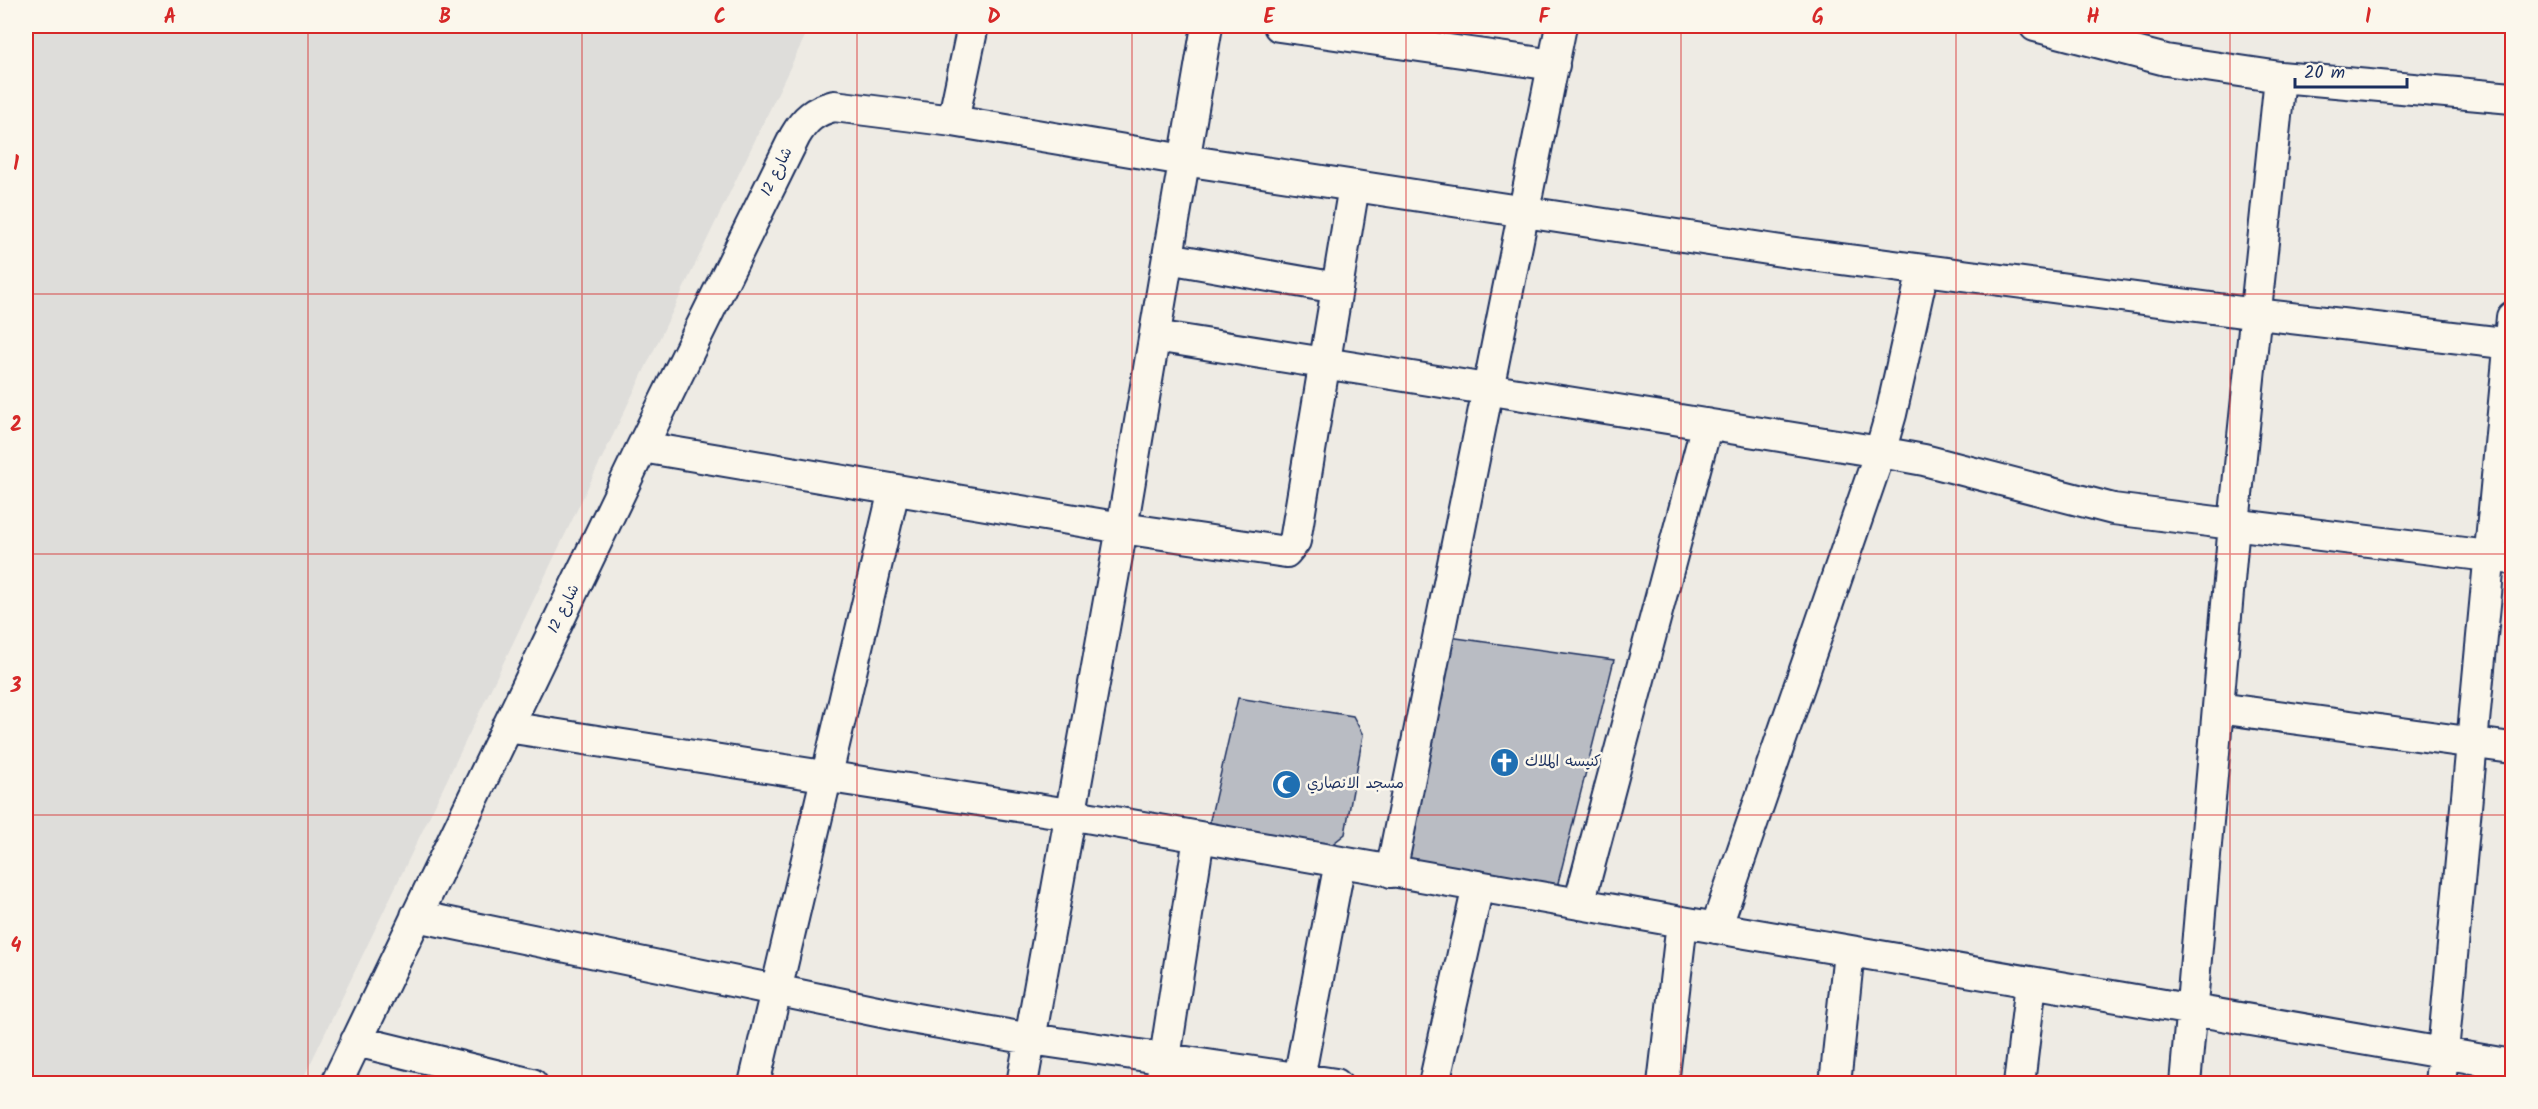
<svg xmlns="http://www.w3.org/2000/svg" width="2538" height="1109" font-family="Kalam,'Playpen Sans Arabic',sans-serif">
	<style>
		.built { fill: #deddda }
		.building { fill: #b9bcc3; stroke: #1b2f5e; stroke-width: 1.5 }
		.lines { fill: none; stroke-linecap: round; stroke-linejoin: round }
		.street-casing { stroke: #1b2f5e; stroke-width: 34 }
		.street { stroke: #fbf7ec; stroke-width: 30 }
		.grid { fill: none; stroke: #d62828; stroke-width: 1.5; stroke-opacity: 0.55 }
		.labels { text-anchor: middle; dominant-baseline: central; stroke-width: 5; stroke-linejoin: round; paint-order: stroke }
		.street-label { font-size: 15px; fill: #1b2f5e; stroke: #fbf7ec }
		.poi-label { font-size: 15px; fill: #1b2f5e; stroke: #fbf7ec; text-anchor: start }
		.neatline { fill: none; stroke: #d62828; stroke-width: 2 }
		.grid-label { font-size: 20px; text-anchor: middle; font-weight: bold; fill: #d62828 }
	</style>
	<rect width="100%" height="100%" fill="#eeebe4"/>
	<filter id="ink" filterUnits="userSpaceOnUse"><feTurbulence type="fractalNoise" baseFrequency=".0167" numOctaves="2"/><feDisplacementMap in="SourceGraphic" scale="12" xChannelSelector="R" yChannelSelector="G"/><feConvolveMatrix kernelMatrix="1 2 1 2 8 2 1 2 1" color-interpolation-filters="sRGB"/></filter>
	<g filter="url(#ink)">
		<path class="built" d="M26,26H810L301,1083H26Z"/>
		<path class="building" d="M1442,636L1614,660L1557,887L1402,865Z
			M1238,698L1353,716L1363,735L1345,834L1325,850L1207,833Z"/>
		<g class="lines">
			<defs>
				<path id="street" d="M1279,26L1554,65
					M2035,26L2166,60L2280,77L2512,98
					M953,121L973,26
					M1168,258L1337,288
					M1155,336L1880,452L1924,460L2113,509L2512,559
					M642,447L1122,528L1286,552L1295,541L1354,186
					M2218,708L2512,748
					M507,727L1069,814L1682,922L2512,1065
					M1391,872L1561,26
					M1579,904L1707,424
					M416,916L911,1018L1031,1039L1336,1084
					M1716,928L1880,452L1891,414L1923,270
					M356,1041L532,1084
					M336,1084L642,447L795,136C805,119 814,111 834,106L953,121L1184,160L1788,252L2257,314L2512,344
					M754,1084L894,490
					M1022,1084L1122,528L1207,26
					M1161,1084L1199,837
					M1298,1084L1340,862
					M1434,1084L1478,886
					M1663,1084L1682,922
					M1835,1084L1849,951
					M2019,1084L2031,983
					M2185,1084L2234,524L2280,77
					M2440,1084L2512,317"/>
			</defs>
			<use href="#street" class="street-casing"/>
			<use href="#street" class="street"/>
		</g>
	</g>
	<path class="grid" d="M308,26V1084M582,26V1084M857,26V1084M1132,26V1084M1406,26V1084M1681,26V1084M1956,26V1084M2230,26V1084M26,294H2512M26,554H2512M26,815H2512"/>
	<defs>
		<symbol id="church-disc" viewBox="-11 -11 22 22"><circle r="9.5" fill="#1f6fb2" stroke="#fbf7ec"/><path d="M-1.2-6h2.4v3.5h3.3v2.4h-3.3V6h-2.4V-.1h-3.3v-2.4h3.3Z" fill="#fff"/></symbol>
		<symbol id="mosque-disc" viewBox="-11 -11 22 22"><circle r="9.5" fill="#1f6fb2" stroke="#fbf7ec"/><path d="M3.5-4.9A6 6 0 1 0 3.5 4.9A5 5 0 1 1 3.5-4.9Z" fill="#fff"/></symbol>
	</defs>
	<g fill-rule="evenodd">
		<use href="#church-disc" x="1488" y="746" width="33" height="33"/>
		<use href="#mosque-disc" x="1270" y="768" width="33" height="33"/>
	</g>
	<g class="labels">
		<g class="street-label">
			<text transform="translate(777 172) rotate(-64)">شارع 12</text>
			<text transform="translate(564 609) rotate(-64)">شارع 12</text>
		</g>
		<g class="poi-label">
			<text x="1525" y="762">كنيسه الملاك</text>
			<text x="1307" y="784">مسجد الانصاري</text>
		</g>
	</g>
	<rect width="2538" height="1109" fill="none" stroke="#fbf7ec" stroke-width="66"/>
	<path d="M2295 78v9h112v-9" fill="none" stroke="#1b2f5e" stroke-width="3"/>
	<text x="2304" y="78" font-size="18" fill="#1b2f5e" stroke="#fbf7ec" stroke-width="4.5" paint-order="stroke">20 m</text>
	<rect x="33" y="33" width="2472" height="1043" class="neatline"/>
	<g class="grid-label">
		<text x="170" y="23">A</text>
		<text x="445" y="23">B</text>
		<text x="720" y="23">C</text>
		<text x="994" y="23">D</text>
		<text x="1269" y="23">E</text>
		<text x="1544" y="23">F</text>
		<text x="1818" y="23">G</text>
		<text x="2093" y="23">H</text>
		<text x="2368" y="23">I</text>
		<text x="16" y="170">1</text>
		<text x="16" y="431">2</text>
		<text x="16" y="692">3</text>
		<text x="16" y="952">4</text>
	</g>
</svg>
